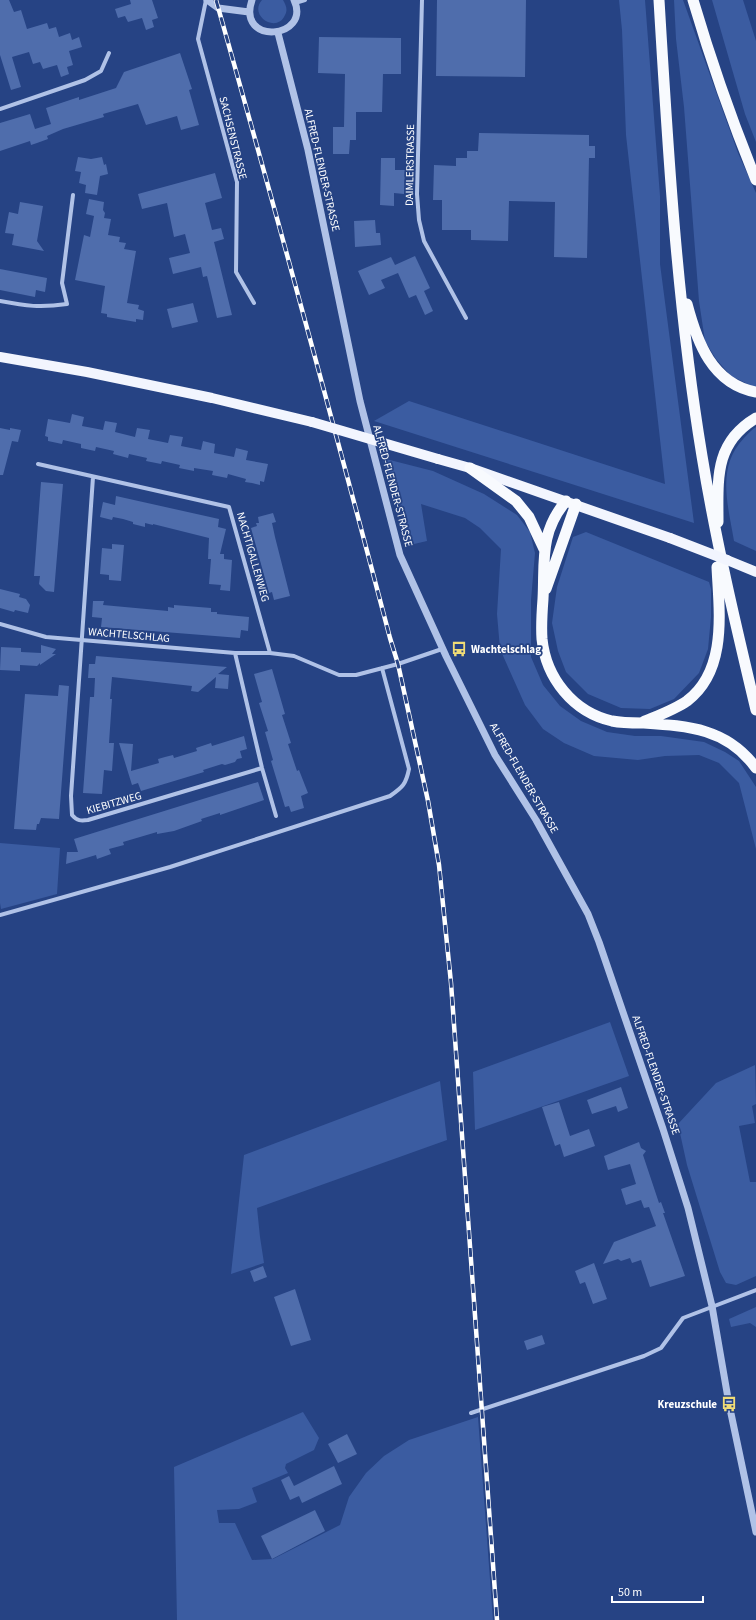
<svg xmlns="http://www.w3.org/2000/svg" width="756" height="1620" font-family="'Source Sans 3',sans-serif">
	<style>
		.green { fill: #3b5ca1 }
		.building { fill: #4f6dac }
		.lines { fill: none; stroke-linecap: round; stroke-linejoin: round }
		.minor { stroke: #b0c2e7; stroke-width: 4 }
		.tertiary { stroke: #b0c2e7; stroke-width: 7 }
		.primary { stroke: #f2f5fe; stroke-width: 10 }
		.trunk { stroke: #f8fafe; stroke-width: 11 }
		.rail-casing { stroke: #fff; stroke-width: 4.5 }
		.rail { stroke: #264384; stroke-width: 3; stroke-dasharray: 9; stroke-linecap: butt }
		.primary-bridge { stroke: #f2f5fe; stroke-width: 10 }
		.labels { text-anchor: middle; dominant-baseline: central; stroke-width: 3.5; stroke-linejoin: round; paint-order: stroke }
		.street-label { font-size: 11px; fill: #fff; stroke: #264384 }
		.poi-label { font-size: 11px; font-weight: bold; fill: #fff; stroke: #264384; text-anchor: start }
	</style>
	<rect width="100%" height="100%" fill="#264384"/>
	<path class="green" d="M262,0H283C286,5 288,10 285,15C277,34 248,16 262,0Z
		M619,0H645L660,196V264L694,523L374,421L409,401L665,484L626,135L622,30Z
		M674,0H683L738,153L756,193V388L731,376L716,359L705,341L699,301L684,107L676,39Z
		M712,0H743L756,41V142L745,114Z
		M756,427V551L734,541C728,505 716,467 744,438C748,434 751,430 756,427Z
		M382,458L433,471L484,494L517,515L530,532L535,553L531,600V657L543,685L560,706L581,721L607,732L635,736H661L704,742L725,752L739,761L756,787V849L739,783L719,763L699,755L665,756L638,760L594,756L564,743L543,729L525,705L500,649L497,614L501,549L480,528L465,518L421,504L427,541L414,544Z
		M586,532L709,582L711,589V617L708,649L699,673L674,699L650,709L621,708L588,694L566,672L558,651L552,623L557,587L573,537Z
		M0,843L60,848L57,894L1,909L0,903Z
		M610,1022L629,1076L475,1130L473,1072Z
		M755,1065L756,1104L752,1106L755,1123L739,1126L750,1182H756V1276L736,1285L726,1283L720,1272L687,1165L678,1124L716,1083Z
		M440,1081L447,1140L257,1208L260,1237L264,1263L231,1274L244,1155Z
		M756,1307V1327L750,1323L731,1327L729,1319Z
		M303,1412L319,1438L314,1450L286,1464L285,1468L288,1473L252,1488L257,1502L239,1509L217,1510L219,1523H235L252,1560L273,1559L340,1525L349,1497L366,1473L384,1456L409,1440L478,1417L493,1620H177L174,1467Z"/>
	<path class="building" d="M0,0H9L14,12L21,10L27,29L47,23L49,29L56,27L59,37L70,33L72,40L79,37L82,47L69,51L73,65L67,67L69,74L61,77L57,65L43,69L40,62L33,64L29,52L12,57L21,87L11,90L0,55Z
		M130,0H152L158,18L152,20L154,27L146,30L142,18L128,22L125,16L118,18L115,9L131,4Z
		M437,0H526L525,77L436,76Z
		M319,37L401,38V74H383L382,112H356V140H350L349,154H333V127H344L345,74L318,73Z
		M180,53L192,89L189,90L199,125L181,130L177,116L146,125L138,104L103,114L104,117L63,129L47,136L48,139L37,143L31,145L30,141L0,151V123L30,114L35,129L51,124L46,108L79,97V100L116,88L124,72Z
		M479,133L589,135V146H595V158H589L587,258L554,257L555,202L509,201L508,241L471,240V230H442V200H433L434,165L456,166V158H467V151H478Z
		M78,157L91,159L102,157L104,165L106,164L108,174L100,176L97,195L85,193L86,185L79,183L81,172L75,171Z
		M381,158H395V170H405L404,194L394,193V206L380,205Z
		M215,173L222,198L205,203L212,230L221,228L224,239L214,242L232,315L217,318L207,276L203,277L201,267L173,274L169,258L190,253L185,234L174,237L167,203L142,209L138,194Z
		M89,199L104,202L103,210L105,213L104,218L111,219L108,235L120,237L119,242L126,243L124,249L136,251L127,303L139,305L138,309L144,311L143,320L136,319V322L107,317V314L101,313L105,286L75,280L84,235L90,237L94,216L86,214Z
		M20,202L43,206L37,241L44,251L12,245L14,234L5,233L9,212L18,214Z
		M375,220L376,233H380L381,245L355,247L354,221Z
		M415,256L430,288L424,291L433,311L425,315L416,295L409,298L398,273L381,280L385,288L369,295L358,271L391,257L395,265Z
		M0,269L47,278L45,292L36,290L35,297L0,290Z
		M193,303L198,322L172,328L167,309Z
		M72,414L84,417L82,426L103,430L105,421L117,423L115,432L135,437L137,428L150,430L148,439L168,443L170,435L183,437L181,446L201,450L203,441L215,444L214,453L234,457L236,448L248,451L246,460L268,464L264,482L260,481V485L252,483L245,482L246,479L228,474L227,478L212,475L213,471L194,468V471L179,468L180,465L162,461L161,464L146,461L147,458L129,454L128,458L113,454L114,451L96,447L95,451L81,448V444L63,440L62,444L48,441V437L45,436L48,419L70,423Z
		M0,428L10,430V428L21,430L18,442L12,441L3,475H0Z
		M41,482L63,484L54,592L46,591L39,584L40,576H34Z
		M116,496L219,519L218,527L226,529L220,554H224V559L232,560L230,591L220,590L221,585L209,584L211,559H208L209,538L153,524V525L145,523V527L133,524V522L123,519L113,517L112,520L100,517L103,502L115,505Z
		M273,513L276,522L272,523L275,537L290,596L274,600L272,592L269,593L251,528L257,526L256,523H259L258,517Z
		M112,544L124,545L121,581L109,580V575L100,574L102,548L112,549Z
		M0,589L20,594L19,597L26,599L30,605L28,613L15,610L14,612L0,608Z
		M93,601H104L103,605L168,611V607L174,608V605L211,608V612H217V614L249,617L248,631L241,630L240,638L101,627L102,618L92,617Z
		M41,645L56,649L52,654H56L40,665V663L37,666L20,665V671L0,670L1,647L21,648V652L41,653Z
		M96,656L227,667L218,674L229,675L228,689L215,688L216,677L198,692L191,691L192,686L112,677L110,699H112L109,743H114L112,771L104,770L102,794L83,793L90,697H94L95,678H88L89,664H95Z
		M272,669L285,714L282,715L291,743L288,744L297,771L299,770L308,793L301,796L304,808L291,812L289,806L285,807L271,761L273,760L265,732L268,731L259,703L262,702L254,674Z
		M59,685L69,686L59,819L41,818L39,824H37L36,830L14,829L25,694L58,696Z
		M244,736L247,749L240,751L242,758L237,759L235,762L225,765L222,764L203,770L204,772L141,791L138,783L132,785L119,743L133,744L131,771L159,763L158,759L165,757L173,755L174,758L197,751L196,748L211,743L212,746Z
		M258,782L264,800L220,815V813L201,819L202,821L174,831L157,834V832L123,842L124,845L109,849L111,854L97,859L96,855L66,864L67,852H78L74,839Z
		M621,1087L628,1108L618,1112L616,1106L592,1114L587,1100Z
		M559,1102L570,1136L589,1129L595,1146L564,1157L560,1144L555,1146L542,1107Z
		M639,1142L641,1148L646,1151L643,1155L659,1203L661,1202L665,1213H663L685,1276L650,1287L641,1260L632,1263L630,1258L621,1261L618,1259L603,1264L614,1242L656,1226L649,1207L644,1208L641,1200L626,1205L621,1189L636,1184L630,1164L608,1170L604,1156Z
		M594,1263L607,1299L593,1304L585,1282L580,1284L575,1271Z
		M263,1266L267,1277L254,1282L250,1271Z
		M295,1289L311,1340L291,1346L274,1297Z
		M542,1335L545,1344L527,1350L524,1341Z
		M347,1434L357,1454L338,1463L328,1444Z
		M334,1466L342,1484L302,1503L299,1496L290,1500L281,1480L289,1476L294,1486Z
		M315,1510L325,1531L272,1559L261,1536Z"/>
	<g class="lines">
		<path class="minor" d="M206,0L198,39L237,182L236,272L254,303
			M422,0L417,194L419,220L424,241L466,318
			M295,3L305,0
			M0,109L85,80L101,71L109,53
			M0,301C26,306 40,308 67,304L62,283L73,195
			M38,464L229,507L270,653
			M93,477L71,796L72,815C77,821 81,821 88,820L262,768
			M0,624L46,637L235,653H270L294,656L339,675H356L398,664L442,649
			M235,653L262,768L276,816
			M0,915L170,867L390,796C403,787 406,784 409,769L382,668
			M471,1413L644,1356L661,1348L683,1318L756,1290"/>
		<path class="tertiary" d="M207,0L218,8L249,12
			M252,0C236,46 312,39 294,0
			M278,33L308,150L360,401L400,555L446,656L495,755L536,820L588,914L599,942L663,1129L688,1208L712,1306L729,1404L756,1532"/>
		<path class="primary" d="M0,357L87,372L212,398L312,422
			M438,459L470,468L670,538
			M727,560L756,572"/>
		<path class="trunk" d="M659,0C668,152 677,305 702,456C716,542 736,626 756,710
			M693,0C711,61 732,121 756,180
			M687,304C697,342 712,384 756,392
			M470,468L516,501L529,517L544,549
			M566,501C539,533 545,562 543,599C542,612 541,625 542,639C546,678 573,712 612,721C622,723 632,723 642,723C688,726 727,728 756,768
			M718,522C718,479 714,443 756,418
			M546,589L576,504
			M643,722C657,716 674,710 687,701C728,670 719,611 717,567"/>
		<defs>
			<path id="rail" d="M216,0C276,212 334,425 390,638L398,664L428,801L439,865L451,983L497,1620"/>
		</defs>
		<use href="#rail" class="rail-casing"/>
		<use href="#rail" class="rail"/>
		<path class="primary-bridge" d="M312,422L438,459
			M670,538L727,560"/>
	</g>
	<defs>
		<symbol id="bus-bare" viewBox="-9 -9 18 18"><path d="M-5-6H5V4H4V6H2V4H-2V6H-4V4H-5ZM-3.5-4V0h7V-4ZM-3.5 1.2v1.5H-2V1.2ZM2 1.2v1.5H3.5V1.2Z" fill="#f0dc76" stroke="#264384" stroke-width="2.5" paint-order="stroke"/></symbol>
	</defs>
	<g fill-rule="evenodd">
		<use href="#bus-bare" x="448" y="638" width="22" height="22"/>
		<use href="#bus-bare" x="718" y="1393" width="22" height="22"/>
	</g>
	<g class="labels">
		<g class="street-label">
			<text transform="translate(233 138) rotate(76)">SACHSENSTRASSE</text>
			<text transform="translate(410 165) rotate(-89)">DAIMLERSTRASSE</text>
			<text transform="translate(322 170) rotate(77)">ALFRED-FLENDER-STRASSE</text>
			<text transform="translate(393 486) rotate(75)">ALFRED-FLENDER-STRASSE</text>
			<text transform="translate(253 557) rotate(74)">NACHTIGALLENWEG</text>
			<text transform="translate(129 635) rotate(5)">WACHTELSCHLAG</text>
			<text transform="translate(524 778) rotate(60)">ALFRED-FLENDER-STRASSE</text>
			<text transform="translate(114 803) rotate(-16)">KIEBITZWEG</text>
			<text transform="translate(656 1075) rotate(71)">ALFRED-FLENDER-STRASSE</text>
		</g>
		<g class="poi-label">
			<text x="471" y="649">Wachtelschlag</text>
			<text x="717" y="1404" text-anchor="end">Kreuzschule</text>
		</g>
	</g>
	<path d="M612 1596v6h91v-6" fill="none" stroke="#ffffff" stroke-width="2"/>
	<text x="618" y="1596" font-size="12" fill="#ffffff" stroke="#264384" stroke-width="3" paint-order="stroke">50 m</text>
</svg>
